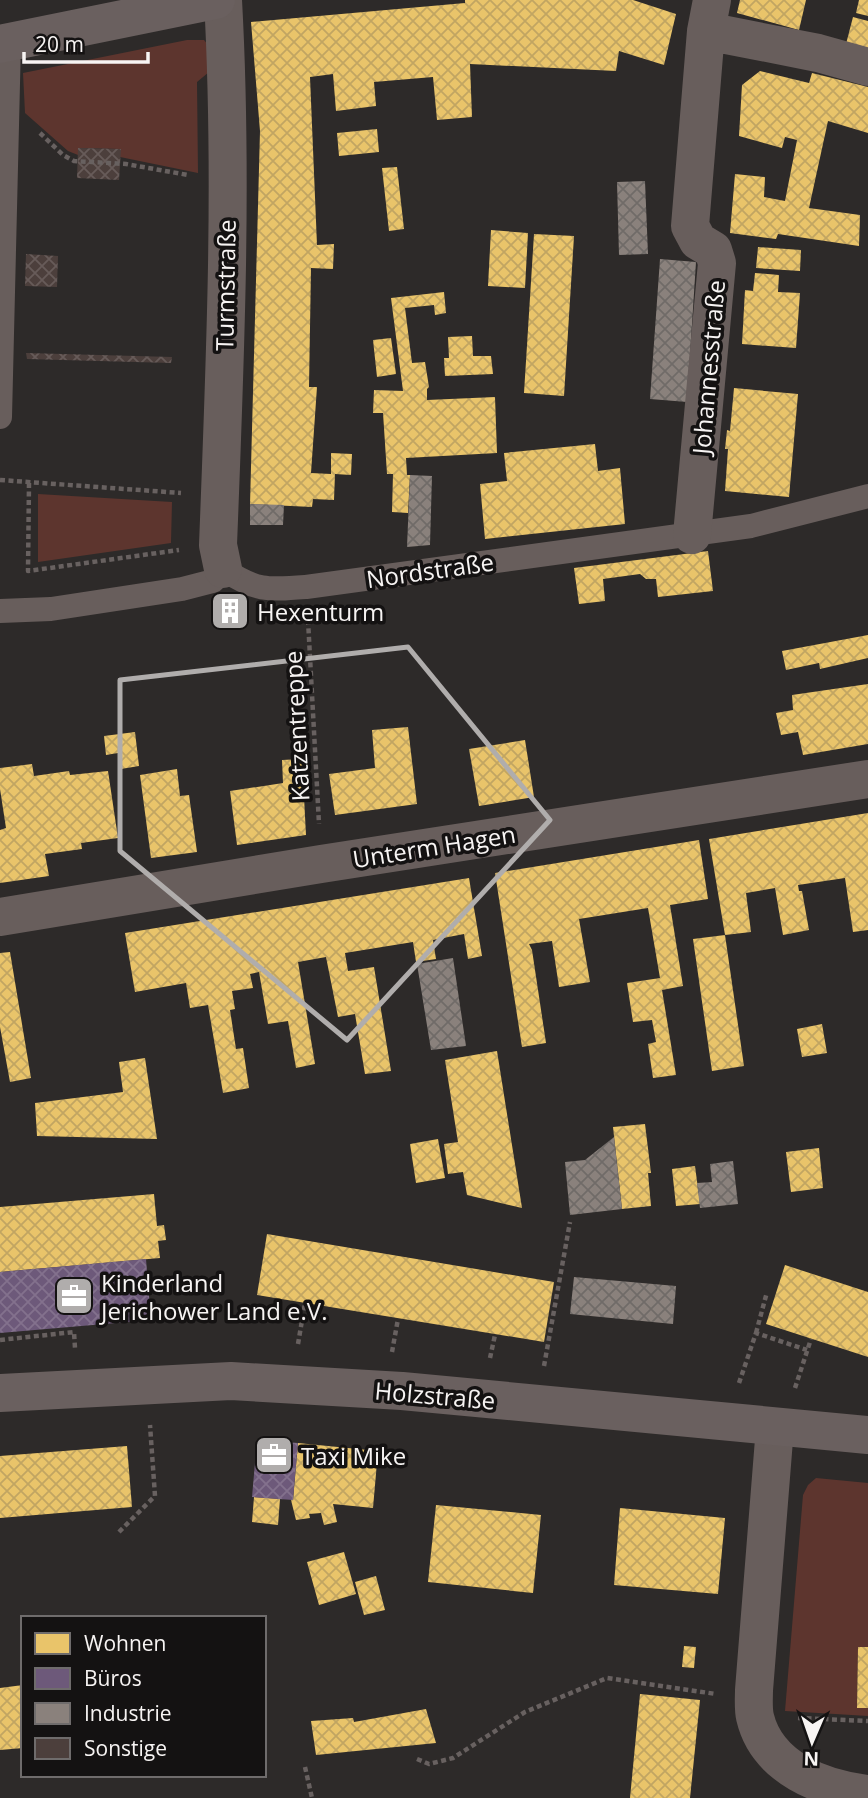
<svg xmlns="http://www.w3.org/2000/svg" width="868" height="1798" font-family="'Open Sans',sans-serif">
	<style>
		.green { fill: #5d352e }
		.homes { fill: url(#homes-cross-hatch) }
		.offices { fill: url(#offices-cross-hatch) }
		.industry { fill: url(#industry-cross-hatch) }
		.building { fill: url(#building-cross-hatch) }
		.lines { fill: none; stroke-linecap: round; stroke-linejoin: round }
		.path { stroke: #686160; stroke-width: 4.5; stroke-dasharray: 5 3.5; stroke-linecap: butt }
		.lane { stroke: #685e5c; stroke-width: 24 }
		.street { stroke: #685e5c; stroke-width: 38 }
		.secondary { stroke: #6a605f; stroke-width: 38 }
		.marked { fill: none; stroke: #b0adac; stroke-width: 5; stroke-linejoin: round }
		.labels { text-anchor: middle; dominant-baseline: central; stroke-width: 7; stroke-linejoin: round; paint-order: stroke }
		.street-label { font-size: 24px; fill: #f7f4f3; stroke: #141212 }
		.poi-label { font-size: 24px; fill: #f7f4f3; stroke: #141212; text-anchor: start }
	</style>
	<defs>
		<pattern id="homes-cross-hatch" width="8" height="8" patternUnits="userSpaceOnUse" patternTransform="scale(1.75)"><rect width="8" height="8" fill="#e9c46a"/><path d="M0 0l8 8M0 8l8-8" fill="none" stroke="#c1a562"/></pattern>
		<pattern id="offices-cross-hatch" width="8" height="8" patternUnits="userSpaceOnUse" patternTransform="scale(1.75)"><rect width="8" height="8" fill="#6d597a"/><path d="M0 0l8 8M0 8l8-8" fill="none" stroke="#83718d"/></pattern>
		<pattern id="industry-cross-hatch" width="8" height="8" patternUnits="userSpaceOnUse" patternTransform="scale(1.75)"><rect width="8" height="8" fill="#8a817c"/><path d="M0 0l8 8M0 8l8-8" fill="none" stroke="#706b68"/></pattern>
		<pattern id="building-cross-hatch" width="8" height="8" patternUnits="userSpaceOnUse" patternTransform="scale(1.75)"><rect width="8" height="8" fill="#4c3f3c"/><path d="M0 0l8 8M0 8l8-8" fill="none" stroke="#675b59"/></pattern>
	</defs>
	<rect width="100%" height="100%" fill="#2d2a29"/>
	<path class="green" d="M187,40H204L209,46V72L197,82L198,173L120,157V149L79,148L78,155L68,151L25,113L23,73Z
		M38,494L172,502L171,543L38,562Z
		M816,1478L868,1483V1647H858L857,1708H868V1716L785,1711L803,1495L808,1485Z"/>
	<path class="homes" d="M465,0H633L676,14L664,65L619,51L616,71L470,64L472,117L437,120L433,77L374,82L376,106L336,111L333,74L310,77L317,245L334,244L333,269L311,268L309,387H317L311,473L331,474V453L352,454L351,475L335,474L334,500L313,499L312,507L250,504L260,131L251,22L465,3Z
		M740,0H806L799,30L737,13Z
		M859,0H868V16L856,13Z
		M853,17L868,21V50L846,44Z
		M760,71L809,83L812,73L868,87V133L828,121L809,208L860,215L859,246L778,234L776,239L730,233L735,174L765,177L764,197L785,201L797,140L785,137L782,148L739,136L742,85Z
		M377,129L379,152L339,156L337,133Z
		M397,167L404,229L389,231L382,168Z
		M491,230L528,233L525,288L488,286Z
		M534,234L574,236L564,396L524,393Z
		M758,247L801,250L800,271L756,268Z
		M755,273L779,275L778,292L800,293L796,348L742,344L745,290L753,291Z
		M444,292L446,313L435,315L434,305L405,308L412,363L425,362L429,387L427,389V400L495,397L497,453L406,458L407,475H410L408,513L392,512L393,474H387L383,413H373L374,390L403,391L391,298Z
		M472,336L473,356H491L493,374L445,376L444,358H449L448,337Z
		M391,338L396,374L377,377L373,340Z
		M734,388L798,394L789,497L725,491L728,449H725L727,430L730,431Z
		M595,444L598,471L620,468L625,524L485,539L480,484L507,481L504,453Z
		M708,551L713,591L658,597L656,579H646L640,574L603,579L605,601L579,604L574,568Z
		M215 611a15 15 0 1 1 30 0a15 15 0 1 1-30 0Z
		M868,635V658L820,669L819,663L786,670L782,651Z
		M868,684V744L803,755L798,732L781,735L776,713L793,710L792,695Z
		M408,727L417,804L335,815L329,774L375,768L372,730Z
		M135,732L139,766L121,769L118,753L106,755L104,736Z
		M525,740L534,797L479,806L469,749Z
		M302,759L306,835L237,845L230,791L283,783L282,760Z
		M32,764L34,776L69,771L70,775L108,771L118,838L81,843L82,849L45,854L49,876L0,883V830L6,828L0,789V768Z
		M177,769L180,796L189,795L197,852L151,858L140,775Z
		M868,813V930L853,932L845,878L798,885L799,891H802L809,930L783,935L775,888L746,893L751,932L725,935L709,839Z
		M699,840L708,899L670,905L683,986L662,990L676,1075L653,1078L648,1044L656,1042L652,1020L633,1022L627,983L660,978L648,908L579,919L590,982L559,987L552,941L529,944L532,950L546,1043L522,1047L495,873Z
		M469,878L482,956L468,959L464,934L433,940L436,959L416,962L413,942L345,953L348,971L374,967L391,1071L365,1074L355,1014L338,1017L326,957L298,962L315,1064L296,1068L288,1021L268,1024L259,972L250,974L253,988L232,991L235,1009L230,1010L236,1049L243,1048L249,1088L223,1093L208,1005L190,1008L186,983L135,992L125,933Z
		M725,935L744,1066L712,1071L693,939Z
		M10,952L31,1078L10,1082L0,1027V953Z
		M822,1024L827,1053L802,1057L797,1029Z
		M497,1051L522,1208L467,1195L463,1172L448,1174L444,1144L458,1142L445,1060Z
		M145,1058L157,1139L37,1136L35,1103L123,1092L119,1062Z
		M645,1124L651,1173H648L651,1206L622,1209L613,1127Z
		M438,1139L445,1178L416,1183L410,1144Z
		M819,1148L823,1188L791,1192L786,1152Z
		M695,1166L700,1204L676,1206L672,1169Z
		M154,1194L157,1226L164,1225L166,1240L158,1241L160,1258L0,1272V1207Z
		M267,1234L554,1282L544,1342L257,1295Z
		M785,1265L868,1292V1357L766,1324Z
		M298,1443L378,1451L373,1508L333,1504L337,1522L324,1525L321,1513L309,1514L310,1518L296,1520L291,1500H293Z
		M127,1446L132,1507L0,1518V1456Z
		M254,1497L280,1499L278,1525L252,1522Z
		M436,1505L541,1515L533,1593L428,1582Z
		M620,1508L725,1518L718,1594L614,1585Z
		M344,1552L356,1594L319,1605L307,1562Z
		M376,1576L385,1610L364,1615L355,1582Z
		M684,1646L696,1647L694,1668L682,1667Z
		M858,1647H868V1708H857Z
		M23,1685V1748L0,1750V1688Z
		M640,1694L700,1700L690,1798H630Z
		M426,1709L436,1743L316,1755L311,1721L353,1718L354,1722Z"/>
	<path class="offices" d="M146,1259L151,1320L0,1333V1272Z
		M257,1440L298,1443L293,1500L252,1497Z"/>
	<path class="industry" d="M645,181L648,254L619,255L617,182Z
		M660,259L696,262L687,402L650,399Z
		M410,475L432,476L430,545L407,547Z
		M250,504L284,505L283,525H250Z
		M453,958L466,1046L431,1050L417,964Z
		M614,1137L622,1209L570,1215L565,1162L585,1160Z
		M733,1161L738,1204L700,1208L697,1183L712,1182L710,1164Z
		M574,1277L676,1286L673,1324L570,1314Z"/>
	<path class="building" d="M78,148L121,149L119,180L77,178Z
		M26,254L58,256L57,287L25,286Z
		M26,353L172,357L171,363L27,359Z"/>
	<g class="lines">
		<path class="path" d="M40,133L63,155L74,161L126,164L188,175
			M0,480L181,493
			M29,483L28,571L179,550
			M308,620L319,824
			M756,1333L767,1292
			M0,1340L74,1332L75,1348
			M298,1344L305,1303
			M392,1352L398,1319
			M490,1358L495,1335
			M544,1366L570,1222
			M739,1383L756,1333L807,1350
			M795,1388L811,1339
			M119,1532L155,1496L150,1425
			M798,1718L868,1721
			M417,1759L429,1764L453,1758L525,1712L607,1678L716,1694
			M305,1767L312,1798"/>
		<path class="lane" d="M0,417L9,42
			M0,611L51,609L182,589L213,581L223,569C256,591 267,590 306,587L751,526L868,496"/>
		<path class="street" d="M223,0C233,181 225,364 218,545L223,569
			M706,31L818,53L868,67
			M692,535L717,263L713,250L698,241L690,226L706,31L712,0
			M0,917L321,864L868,779
			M775,1427L754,1690C754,1698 753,1708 755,1717C767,1768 822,1789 868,1794"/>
		<path class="secondary" d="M0,44L216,0
			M0,1393L231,1381L402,1391L868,1435"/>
	</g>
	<path class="marked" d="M408,647L550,820L347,1040L120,851V680Z"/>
	<defs>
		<symbol id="building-square" viewBox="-11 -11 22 22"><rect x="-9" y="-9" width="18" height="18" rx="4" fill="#b0adac" stroke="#141212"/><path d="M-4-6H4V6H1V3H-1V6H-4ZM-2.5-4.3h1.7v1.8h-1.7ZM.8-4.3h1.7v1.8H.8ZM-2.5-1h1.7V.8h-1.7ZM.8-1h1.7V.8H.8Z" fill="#fff"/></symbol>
		<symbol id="office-square" viewBox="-11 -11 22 22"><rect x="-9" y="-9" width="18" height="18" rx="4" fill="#b0adac" stroke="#141212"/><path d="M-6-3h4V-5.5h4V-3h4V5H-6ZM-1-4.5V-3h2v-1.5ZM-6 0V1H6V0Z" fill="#fff"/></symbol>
	</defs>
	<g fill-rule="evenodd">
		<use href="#building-square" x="208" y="589" width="44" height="44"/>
		<use href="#office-square" x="52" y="1274" width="44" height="44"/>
		<use href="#office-square" x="252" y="1433" width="44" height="44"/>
	</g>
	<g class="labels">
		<g class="street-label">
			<text transform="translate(225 285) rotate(-89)">Turmstraße</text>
			<text transform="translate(708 367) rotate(-85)">Johannesstraße</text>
			<text transform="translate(430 570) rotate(-8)">Nordstraße</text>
			<text transform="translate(296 726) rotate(-93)">Katzentreppe</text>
			<text transform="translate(434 846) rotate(-9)">Unterm Hagen</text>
			<text transform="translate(435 1395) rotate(5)">Holzstraße</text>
		</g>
		<g class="poi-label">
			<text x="257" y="611">Hexenturm</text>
			<text x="101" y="1282">Kinderland<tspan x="101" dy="28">Jerichower Land e.V.</tspan></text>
			<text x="301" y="1455">Taxi Mike</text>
		</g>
	</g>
	<rect x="21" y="1616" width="245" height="161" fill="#141212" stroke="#6f6c6c" stroke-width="2"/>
	<rect x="35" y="1633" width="35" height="21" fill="#e9c46a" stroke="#6f6c6c" stroke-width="2"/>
	<text x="84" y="1651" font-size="21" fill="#f7f4f3">Wohnen</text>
	<rect x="35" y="1668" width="35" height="21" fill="#6d597a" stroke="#6f6c6c" stroke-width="2"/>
	<text x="84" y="1686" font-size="21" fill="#f7f4f3">Büros</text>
	<rect x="35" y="1703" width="35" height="21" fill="#8a817c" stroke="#6f6c6c" stroke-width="2"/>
	<text x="84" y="1721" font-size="21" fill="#f7f4f3">Industrie</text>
	<rect x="35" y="1738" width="35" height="21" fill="#4c3f3c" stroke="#6f6c6c" stroke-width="2"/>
	<text x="84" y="1756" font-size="21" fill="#f7f4f3">Sonstige</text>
	<g transform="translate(812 1742) rotate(182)" stroke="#141212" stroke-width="5" paint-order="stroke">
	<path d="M0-5L12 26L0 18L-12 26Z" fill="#f7f4f3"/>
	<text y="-10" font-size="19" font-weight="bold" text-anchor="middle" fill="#f7f4f3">N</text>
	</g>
	<path d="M24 52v10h124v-10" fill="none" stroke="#f7f4f3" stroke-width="3.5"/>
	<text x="35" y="52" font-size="21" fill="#f7f4f3" stroke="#141212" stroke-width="5" paint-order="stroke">20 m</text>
</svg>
